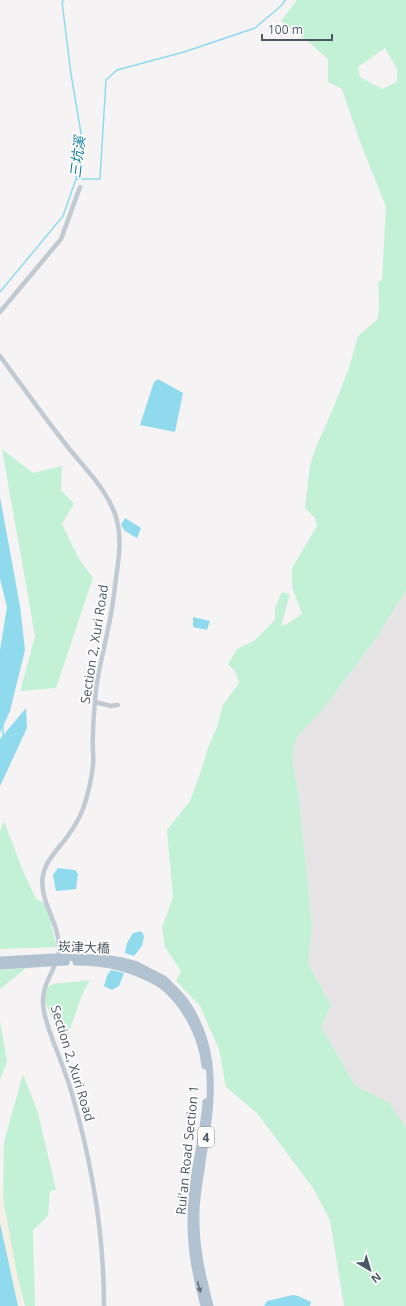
<svg xmlns="http://www.w3.org/2000/svg" width="406" height="1306" font-family="'Open Sans','Noto Sans TC',sans-serif">
	<style>
		.education { fill: #e6e4e5 }
		.green { fill: #c3f1d5; fill-rule: evenodd }
		.sand { fill: #f5f0e5 }
		.water { fill: #90daee }
		.lines { fill: none; stroke-linecap: round; stroke-linejoin: round }
		.stream { stroke: #90daee; stroke-width: 1.5 }
		.minor { stroke: #c1cad2; stroke-width: 4.5 }
		.primary { stroke: #b3c2d1; stroke-width: 7 }
		.primary-bridge { stroke: #b3c2d1; stroke-width: 7 }
		.oneway { fill: #64717d }
		.labels { text-anchor: middle; dominant-baseline: central; stroke-width: 3.5; stroke-linejoin: round; paint-order: stroke }
		.shield { fill: #fff; stroke: #808990; stroke-width: 1 }
		.shield-label { font-size: 12px; font-weight: bold; fill: #4a5661 }
		.street-label { font-size: 13px; fill: #4a5661; stroke: #fff }
		.water-label { font-size: 14px; font-style: italic; fill: #0c7c9b; stroke: #fff }
	</style>
	<rect width="100%" height="100%" fill="#f5f3f3"/>
	<path class="education" d="M406,590V1128L390,1104L355,1085L321,1027L331,1005L308,964L312,927L299,798L292,758L296,738L323,709L377,637Z"/>
	<path class="green" d="M297,0H406V590L377,637L323,709L296,738L292,758L299,798L312,927L308,964L331,1005L321,1027L355,1085L390,1104L406,1128V1306H344L330,1220L313,1188L257,1113L226,1087L219,1049L200,1006L176,981L181,971L165,947L162,928L173,897L167,830L190,801L201,771L208,748L217,727L223,705L239,683L235,671L228,664L237,649L254,641L275,620V608L282,592L290,594L281,626L287,624L302,614L292,587V568L317,526L315,518L305,508L310,465L316,447L332,411L349,368L358,336L378,319L379,302L378,282L382,280L386,207L359,139L342,89L328,82V59L303,37L281,21ZM385,48L397,69V82L382,89L360,77L358,67Z
		M2,449L33,473L62,466L61,490L74,504L62,524L79,559L93,578L56,688L20,691L35,636Z
		M4,821L23,871L36,899L46,904L57,947L0,949V831Z
		M26,968L0,989V970Z
		M90,980L82,995L64,1046L43,997L45,989L53,984Z
		M0,1020L7,1061L0,1080Z
		M23,1074L38,1113L56,1190L50,1191L48,1216L33,1230L35,1306H25L17,1275L3,1205L4,1142Z"/>
	<path class="sand" d="M0,1182L23,1306H0Z"/>
	<path class="water" d="M158,379L183,393L175,432L140,425L154,382Z
		M0,497L20,606L25,650L10,711L0,733V650L7,607L0,579Z
		M125,518L141,528L137,538L125,531L121,525Z
		M193,617L210,621L207,630L193,627Z
		M26,708L27,728L0,786V739Z
		M58,868L75,870L78,874L76,889L56,891L53,875Z
		M141,931L144,936L142,946L134,956L125,953L127,943L133,933Z
		M111,970L124,973L119,986L112,990L104,986L107,976Z
		M0,1223L18,1306H0Z
		M293,1295L298,1296L311,1302L310,1306H264L267,1301Z"/>
	<g class="lines">
		<path class="stream" d="M76,179H100L106,80L117,70L184,52L255,28L282,5L285,0
			M0,292L63,216L76,179L81,133L71,74L62,2L64,0
			M3,736V726"/>
		<path class="minor" d="M0,312L61,239L80,187
			M0,356C22,386 44,417 67,446C85,469 107,489 116,517C122,537 119,558 116,578C114,595 112,612 108,629C104,649 99,668 96,689C95,704 93,719 93,735C92,745 94,755 93,765C92,777 89,789 86,800C82,814 76,825 67,837C59,848 46,860 43,875C38,900 60,923 59,949C58,968 42,982 43,1002C43,1016 49,1028 53,1041C60,1059 67,1076 72,1094C92,1163 104,1235 104,1306
			M95,702L111,706L118,705"/>
		<path class="primary" d="M164,979C172,987 181,995 187,1004C220,1054 211,1106 202,1162C200,1179 196,1196 196,1213C195,1246 202,1275 210,1306
			M160,984C185,1003 202,1036 205,1066
			M204,1306C192,1262 188,1230 193,1185C197,1157 204,1130 206,1102"/>
		<path class="primary-bridge" d="M0,960L53,957L105,958L122,961L137,965L164,979
			M76,962C108,962 132,968 160,984
			M0,966L66,962"/>
	</g>
	<defs><path id="oneway-solid" d="M-6-.8H1V-3.2L6.5 0L1 3.2V.8H-6Z"/></defs>
	<use class="oneway" href="#oneway-solid" transform="translate(199 1287) rotate(75)"/>
	<g class="labels">
		<rect class="shield" x="198" y="1127" width="16" height="20" rx="3"/>
		<g class="shield-label">
			<text x="206" y="1137">4</text>
		</g>
		<g class="street-label">
			<text transform="translate(94 644) rotate(-81)">Section 2, Xuri Road</text>
			<text transform="translate(84 947) rotate(2)">崁津大橋</text>
			<text transform="translate(73 1063) rotate(73)">Section 2, Xuri Road</text>
			<text transform="translate(187 1150) rotate(-84)">Rui'an Road Section 1</text>
		</g>
		<g class="water-label">
			<text transform="translate(77 157) rotate(-83)">三坑溪</text>
		</g>
	</g>
	<g transform="translate(370 1270) rotate(142)" stroke="#ffffff" stroke-width="3" paint-order="stroke">
	<path d="M0-3L7 15L0 10L-7 15Z" fill="#4a5661"/>
	<text y="-6" font-size="11" font-weight="bold" text-anchor="middle" fill="#4a5661">N</text>
	</g>
	<path d="M262 34v6h70v-6" fill="none" stroke="#4a5661" stroke-width="2"/>
	<text x="268" y="34" font-size="12" fill="#4a5661" stroke="#ffffff" stroke-width="3" paint-order="stroke">100 m</text>
</svg>
